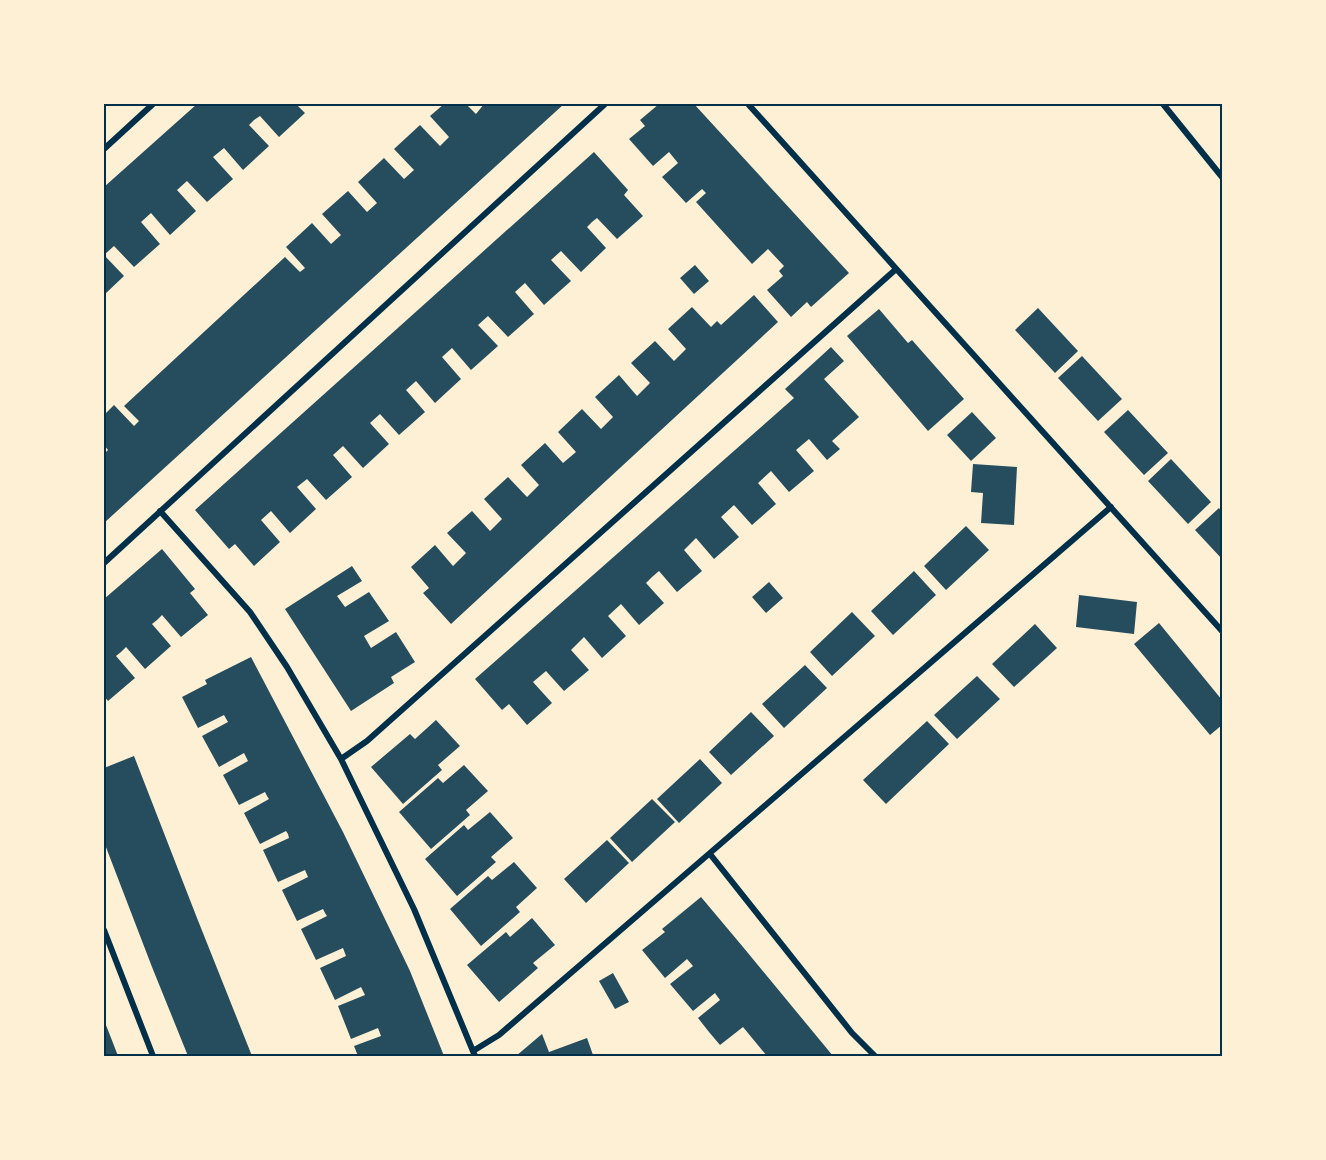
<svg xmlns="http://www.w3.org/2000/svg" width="1326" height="1160" font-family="Raleway,sans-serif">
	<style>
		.building { fill: #264d5e }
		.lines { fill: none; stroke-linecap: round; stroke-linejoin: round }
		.minor { stroke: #003049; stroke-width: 6 }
		.neatline { fill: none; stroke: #003049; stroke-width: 2 }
	</style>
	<rect width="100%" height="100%" fill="#fdf0d5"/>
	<path class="building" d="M197,104H296L305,113L279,137L260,116L254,120L249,125L269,146L243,170L224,148L213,157L233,179L207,202L187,181L177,190L196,211L170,235L151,213L141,222L160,244L134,267L114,246L104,255L124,276L104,295V187Z
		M444,104H466L476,114L484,104H564L104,523V454L108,450L104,445V415L114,405L134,426L139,421L124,406L285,257L300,272L305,268L286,247L312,223L331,244L341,235L322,214L348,191L367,212L377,203L358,182L384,158L404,179L414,170L394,149L420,125L440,146L449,137L430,116Z
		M659,104H694L849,273L811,307L807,302L791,317L767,290L783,276L779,271L784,266L768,249L752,264L696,202L706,193L702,189L686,203L662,177L678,163L669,152L653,166L629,139L645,126L640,120Z
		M594,152L628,190L624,195L643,216L617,239L597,218L592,222L587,227L606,248L581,272L561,251L551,260L571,281L544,305L525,283L515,292L534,314L508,337L488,316L478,325L498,346L471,370L452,348L442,357L461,379L435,403L416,381L406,390L425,412L399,435L380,414L370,423L389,444L363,468L343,446L333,455L352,477L326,500L307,479L297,487L316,509L290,533L271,511L261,520L280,542L254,566L235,544L229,549L195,510Z
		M695,265L709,281L694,294L680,278Z
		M754,295L778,322L451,624L423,593L429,588L411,567L435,545L453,566L466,553L447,533L472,511L490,531L502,519L484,499L508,477L527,497L539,485L521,465L545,443L563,463L576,452L558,432L582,409L601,429L613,417L595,397L619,375L637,396L650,383L631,363L655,341L674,361L686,349L668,329L692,307L711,327L717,321L721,325Z
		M1038,308L1078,351L1055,373L1015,330Z
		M879,309L908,343L912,340L964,399L928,431L847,336Z
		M831,347L844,361L824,379L859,417L832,441L840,449L827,460L809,439L796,450L814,471L789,492L771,471L758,483L776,504L752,525L734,505L721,517L739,537L714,559L696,538L684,550L702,571L677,592L659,571L652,577L646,583L664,603L639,625L621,604L608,616L626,636L602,658L584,637L571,650L589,670L564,691L546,671L533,682L552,703L527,725L509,704L502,710L475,679L794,398L785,389Z
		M1082,356L1122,399L1098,421L1058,378Z
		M1128,410L1168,453L1144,475L1104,432Z
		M972,412L996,438L971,461L947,435Z
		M1171,459L1211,502L1188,524L1148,481Z
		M973,464L1017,467L1014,525L981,523L983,493L971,492Z
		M1219,508L1222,512V559L1195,530Z
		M966,526L989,550L946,590L924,566Z
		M162,549L195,589L190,593L208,615L181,637L162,615L157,620L152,624L171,646L145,669L126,647L121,652L116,656L135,678L108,701L104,696V599Z
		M352,566L362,581L337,596L345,607L369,592L389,621L364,636L371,648L396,632L415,662L391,677L394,683L351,711L285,609Z
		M914,571L936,595L893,635L871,611Z
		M769,582L783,598L766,613L752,597Z
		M1079,595L1137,602L1134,634L1076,627Z
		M852,612L875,636L832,676L810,652Z
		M1159,623L1222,700V725L1210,735L1134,644Z
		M1035,624L1057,648L1014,687L992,664Z
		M251,657L343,832L410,971L444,1056H358L354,1046L381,1036L378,1028L351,1039L338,1006L365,995L361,987L335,1000L320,968L346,956L343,948L316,960L301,929L327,916L325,913L323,909L297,921L282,890L308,877L305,870L278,882L263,850L289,838L288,834L286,831L260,844L244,813L269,799L267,796L265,792L239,805L223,775L248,761L244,753L219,767L202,736L228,722L224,715L198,728L182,697L207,684L205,680Z
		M805,665L827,688L784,728L762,704Z
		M977,676L1000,699L957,739L934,715Z
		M751,712L774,736L731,775L709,752Z
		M436,720L460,746L438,765L442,770L403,804L371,767L410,734L415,739Z
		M927,721L949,744L886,804L863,780Z
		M134,756L197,918L252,1056H188L152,967L104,842V768Z
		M700,759L722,783L679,823L657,799Z
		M464,765L488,791L466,810L470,815L431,849L399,812L438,778L443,783Z
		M652,799L675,822L632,862L610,838Z
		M490,812L513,838L491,857L496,862L457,896L425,859L464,825L468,830Z
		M607,840L629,863L586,903L564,879Z
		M514,862L537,888L516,907L520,912L481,946L450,909L488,876L492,880Z
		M701,897L743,947L833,1056H767L743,1027L720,1045L709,1032L698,1018L720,1000L717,996L715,993L693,1011L670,984L693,966L687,959L665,978L642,950L665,932L662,929Z
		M532,918L555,945L533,963L538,968L499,1002L467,965L506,932L510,937Z
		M613,973L629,1002L615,1009L599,981Z
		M104,1020L113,1043L118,1056H104Z
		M542,1034L549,1052L587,1038L593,1055L516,1056Z"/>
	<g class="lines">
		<path class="minor" d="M748,104L1222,631
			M1163,104L1222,177
			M104,149L153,104
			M160,511L250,612L287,667L341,759L414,909L475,1056
			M104,563L605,104
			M341,759L367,741L895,270
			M710,854L852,1033L875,1056
			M104,930L153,1056
			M473,1051L499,1035L1111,507"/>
	</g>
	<rect width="1326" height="1160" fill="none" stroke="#fdf0d5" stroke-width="210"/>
	<rect x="105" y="105" width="1116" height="950" class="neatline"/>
</svg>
